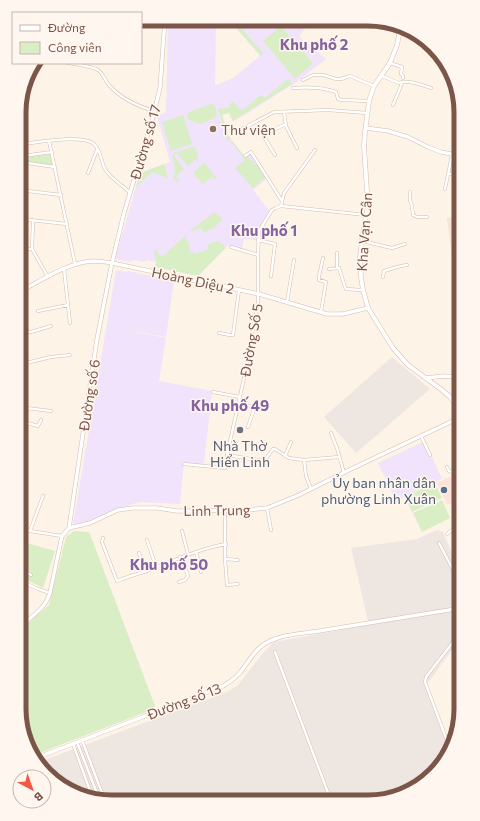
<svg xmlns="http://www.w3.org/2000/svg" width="480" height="821" font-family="Commissioner,sans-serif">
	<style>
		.residential { fill: #f7e4d5 }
		.commercial { fill: #ffe2da }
		.industrial { fill: #eee6e1 }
		.education { fill: #f0e3fb }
		.green { fill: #d9eec4 }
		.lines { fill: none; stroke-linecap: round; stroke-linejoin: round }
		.minor-casing { stroke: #d4bbae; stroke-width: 3.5 }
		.tertiary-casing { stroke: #d4bbae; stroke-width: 4.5 }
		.secondary-casing { stroke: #dabcad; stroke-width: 5 }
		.minor { stroke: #fff; stroke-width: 2.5 }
		.tertiary { stroke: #fff; stroke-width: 3.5 }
		.secondary { stroke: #fff; stroke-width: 4 }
		.education-dot { fill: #8d6e63; stroke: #fff7ef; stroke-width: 1.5 }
		.worship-dot { fill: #6b7280; stroke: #fff7ef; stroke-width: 1.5 }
		.service-dot { fill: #5c6f8a; stroke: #fff7ef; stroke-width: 1.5 }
		.labels { text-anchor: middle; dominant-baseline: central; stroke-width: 3; stroke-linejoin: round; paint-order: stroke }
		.education-label { font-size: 14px; fill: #785e54; stroke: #fff7ef; text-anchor: start }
		.street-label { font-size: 14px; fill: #7b5548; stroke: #fff7ef }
		.worship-label { font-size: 14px; fill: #5b616d; stroke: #fff7ef }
		.service-label { font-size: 14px; fill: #4e5e75; stroke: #fff7ef; text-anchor: end }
		.neighbourhood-label { font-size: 15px; font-weight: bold; fill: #85649e; stroke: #fff7ef }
		.rim { fill: none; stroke: #7b5548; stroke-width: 5 }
	</style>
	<rect width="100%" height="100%" fill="#fef3e7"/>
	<path class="residential" d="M457,217L458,287L452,280L455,279L447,218Z"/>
	<path class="commercial" d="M459,472V499L447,505L437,483Z"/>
	<path class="industrial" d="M392,357L430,389L356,453L324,417Z
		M437,530L443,532L460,572V639L427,684V691L449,748L442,766L398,797L99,801L51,779L39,762L227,692L238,685L263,653L274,642L369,625L351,548L417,539Z"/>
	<path class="education" d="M168,19L216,20L215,85L219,84L233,78L260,56L229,20H310L299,37L326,59L298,81L233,122L229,113L222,115L228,135L245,157L251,153L267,178L253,190L269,210L258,232L257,240L244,239L242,249L229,245L198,276L155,267L156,262L146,260L145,262L134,260V261L131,260V262L115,259L140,173L170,162L157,116L166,112Z
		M116,270L127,272L128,271L174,281L166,337L115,328L166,338L159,381L212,391L204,464L184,463L180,504L140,502L122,507L86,523L73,525Z
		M425,441L442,479L396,501L378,463Z"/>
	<path class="green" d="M236,22L263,53L261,56L233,24Z
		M281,26L313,63L295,79L263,41Z
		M288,79L292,84L233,121L229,113L222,115L228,135L230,138L229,140L231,143L233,142L245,157L247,156L256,165L258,164L261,170L260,171L266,177L253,188L235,168L245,160L233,144L228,141L218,109L228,108L229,106V105L233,101L238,107L242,110L244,109L259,96L262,95L265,98Z
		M211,104L214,105L217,113L215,117L202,124L192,121L188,119L187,114L189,112Z
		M183,115L192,144L171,151L162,122Z
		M192,147H194L196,149L199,163L196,159L188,166L177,153L174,156L184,169L176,176L179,181L177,182L173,179L175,170L172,155L174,153Z
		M51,154L53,166L20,161V159L24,157Z
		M204,163L217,178L216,179L212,177L203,184L193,173Z
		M164,164L168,178L152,172L136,187L140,173Z
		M213,213H215L223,219L215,227L204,233L202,228L189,232Z
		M185,236L190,247L189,248L191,253L193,252L194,254L209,249L207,245L217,241L224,245L225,248L198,276L155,267L156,262L154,251L156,250L162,257Z
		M435,483L442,498L412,512L405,497Z
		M442,500L450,518L422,532L413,513Z
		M74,531L88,532L90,534L155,706L154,709L34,755L24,739L23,628L49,605L66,537Z
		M27,543L55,551L43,588L25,579V573L23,571V553Z"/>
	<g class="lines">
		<defs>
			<path id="minor" d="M227,20L230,22
				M433,52L434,49
				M68,63C75,64 93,67 98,70C103,73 105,81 109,85C121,99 137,106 154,111
				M390,63L402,67L401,74L403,76V78
				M382,76L399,83C407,79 422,85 431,88
				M303,80L313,75H323L336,79H341L350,76L374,86
				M293,88C308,87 322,87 336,92L338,99L342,100L369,101
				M393,105C395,99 401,88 402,82
				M284,112L286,126L297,148
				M240,130L274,112L328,110L367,113
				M49,141L75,264
				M20,144C36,143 82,134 94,144C101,150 101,162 105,169C109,176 115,180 121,185C124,187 127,190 130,193
				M275,155L264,137L265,134L286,124
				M245,156L251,152L282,201
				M20,158L23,156L52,152
				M20,162L55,167
				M88,173L97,150
				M448,174H457
				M445,189L452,155
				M20,190L61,195
				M410,192V200L412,206L413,215L417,217H427
				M281,206L284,193L315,150
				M21,219L67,224
				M33,221L32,249L48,277
				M258,240L275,244L271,276
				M362,241L392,248L405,244
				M231,247L258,255
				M21,248L28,249H32
				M21,253L27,250
				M337,253V268
				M64,269L70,323
				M329,269L339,268L345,287L346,289L362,290
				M383,277L384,271L397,267L407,265
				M287,302L294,260
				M38,311L68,305
				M321,312L326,282L319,280V276L323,258
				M21,321H23L28,332H31L51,326
				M219,333L230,335H233L239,290
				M22,364L51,357L70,355
				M213,392L240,397
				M22,393C27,406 29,413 22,427
				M238,403L254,407V409L248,427
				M26,408L51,411
				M24,422L38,426L41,420
				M331,433L337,448L344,473
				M421,436L430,455
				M285,456L291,442
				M339,457L304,460L289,458L275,449H273L264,461L227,455L244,378L258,302V255L259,231L272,210L276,208L281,206L366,215
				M304,460L306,476L311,489
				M184,464L225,468
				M447,467L449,471L452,472L459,470
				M22,485H23
				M267,508L271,530
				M225,510V559L227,585L238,584
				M23,528L30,531L62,536
				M452,530L459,540
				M30,531L43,496
				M182,531L188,554
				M447,534L459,524
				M103,538L102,542L117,581C127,577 137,574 147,571C173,561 198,549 226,544
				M147,540L156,567
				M439,543L460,583
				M196,552L201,572
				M139,553L146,571
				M225,559L238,560
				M23,570L31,575
				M23,582L38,589L50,593
				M179,582L185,580L188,576L186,570L180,557
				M23,613H24
				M275,652L330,798
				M82,740L105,801
				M77,742L100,801
				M73,744L93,799
				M449,746L425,682L426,677L460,633"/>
			<path id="tertiary" d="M366,128L388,131L408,137L428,147L441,152L457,155
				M21,291C42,280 69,262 93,261C100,261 106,262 112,263L259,294L327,314H343L368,308
				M426,378L443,376L458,377
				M69,528L97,339L112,263L124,213L153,117L160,88L165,19
				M23,624C35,614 45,608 50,593L62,536L69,528L90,523L105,516L118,510L133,508H157L177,511H197L225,510H246L267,508L299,495L349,470L459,418
				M36,758L223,686C230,682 237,677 242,670C249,661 255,649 266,643C282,634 301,634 319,631C362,624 406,617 449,610L460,607"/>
			<path id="secondary" d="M398,27L399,35L397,45L390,63L374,86L369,101L365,132L364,146L368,206L366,215L362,241L360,257L361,277L363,290L368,308L393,348L408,365L442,390L449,396L458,407"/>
		</defs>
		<use href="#minor" class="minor-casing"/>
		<use href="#tertiary" class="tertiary-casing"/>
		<use href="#secondary" class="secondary-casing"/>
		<use href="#minor" class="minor"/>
		<use href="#tertiary" class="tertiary"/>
		<use href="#secondary" class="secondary"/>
	</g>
	<circle class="education-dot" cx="213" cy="129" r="4"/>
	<circle class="worship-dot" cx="240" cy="430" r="4"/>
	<circle class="service-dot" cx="444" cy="490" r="4"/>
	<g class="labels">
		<g class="education-label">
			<text x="221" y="129">Thư viện</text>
		</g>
		<g class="street-label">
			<text transform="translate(145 142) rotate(-74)">Đường số 17</text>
			<text transform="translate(364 232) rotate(-86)">Kha Vạn Cân</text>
			<text transform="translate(193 280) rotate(12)">Hoàng Diệu 2</text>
			<text transform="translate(251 340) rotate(-80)">Đường Số 5</text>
			<text transform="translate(89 395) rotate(-81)">Đường số 6</text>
			<text transform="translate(217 510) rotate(-1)">Linh Trung</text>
			<text transform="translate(184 701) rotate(-21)">Đường số 13</text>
		</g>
		<g class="worship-label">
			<text x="240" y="445">Nhà Thờ<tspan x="240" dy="16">Hiển Linh</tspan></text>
		</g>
		<g class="service-label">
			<text x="436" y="482">Ủy ban nhân dân<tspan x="436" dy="16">phường Linh Xuân</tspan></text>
		</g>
		<g class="neighbourhood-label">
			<text x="314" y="44">Khu phố 2</text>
			<text x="264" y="230">Khu phố 1</text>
			<text x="230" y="405">Khu phố 49</text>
			<text x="169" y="564">Khu phố 50</text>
		</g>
	</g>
	<path d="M0 0H480V821H0ZM112 26H368A86 86 0 0 1 454 112V709A86 86 0 0 1 368 795H112A86 86 0 0 1 26 709V112A86 86 0 0 1 112 26Z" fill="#fff7ef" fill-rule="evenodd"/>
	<path class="rim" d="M112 26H368A86 86 0 0 1 454 112V709A86 86 0 0 1 368 795H112A86 86 0 0 1 26 709V112A86 86 0 0 1 112 26Z"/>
	<rect x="12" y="12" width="130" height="52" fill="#fff7ef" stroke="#cab6ac"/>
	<rect x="20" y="25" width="20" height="6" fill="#ffffff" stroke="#cab6ac"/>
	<text x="48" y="32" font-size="12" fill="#7b5548">Đường</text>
	<rect x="20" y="42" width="20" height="12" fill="#d9eec4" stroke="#cab6ac"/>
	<text x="48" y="52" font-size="12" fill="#7b5548">Công viên</text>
	<g transform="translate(32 789) rotate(139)"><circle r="19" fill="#fff7ef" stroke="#cab6ac"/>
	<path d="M0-3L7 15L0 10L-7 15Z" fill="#f25843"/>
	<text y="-6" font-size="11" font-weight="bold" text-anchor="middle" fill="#7b5548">B</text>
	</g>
</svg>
